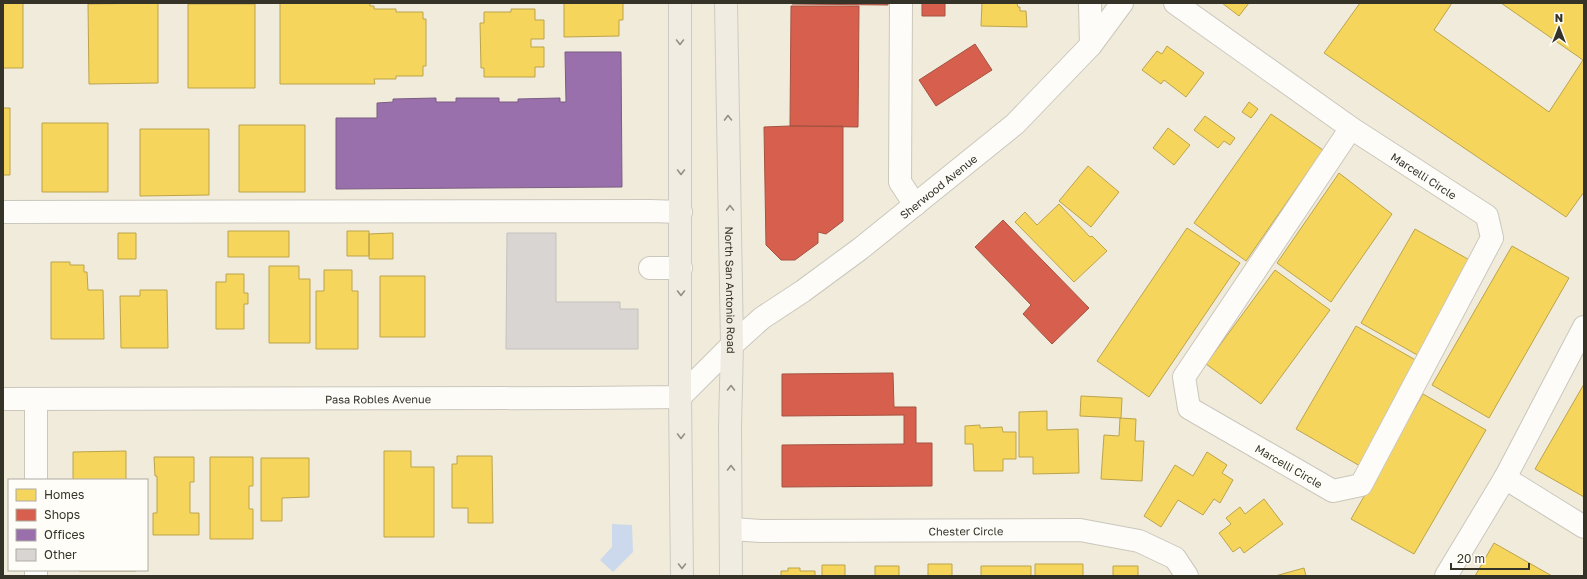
<svg xmlns="http://www.w3.org/2000/svg" width="1587" height="579" font-family="'Golos Text',sans-serif">
	<style>
		.water { fill: #ccd9ec }
		.homes { fill: #f6d55c; stroke: #bca44c }
		.shops { fill: #d6604d; stroke: #a65242 }
		.offices { fill: #9970ab; stroke: #7b5d83 }
		.building { fill: #d9d5d3; stroke: #c5c1be }
		.lines { fill: none; stroke-linecap: round; stroke-linejoin: round }
		.minor-casing { stroke: #cbc7bc; stroke-width: 24 }
		.major-casing { stroke: #cdcbc2; stroke-width: 24 }
		.minor { stroke: #fdfcf9; stroke-width: 22 }
		.major { stroke: #f1ece2; stroke-width: 22 }
		.oneway { stroke: #938f84 }
		.labels { text-anchor: middle; dominant-baseline: central; stroke-width: 4; stroke-linejoin: round; paint-order: stroke }
		.street-label { font-size: 11px; fill: #353227; stroke: #fefdf7 }
	</style>
	<rect width="100%" height="100%" fill="#f0ebda"/>
	<path class="water" d="M612,524L632,525L633,552L613,572L600,560L612,547Z"/>
	<path class="homes" d="M3,3H23V68H3Z
		M158,3V83L89,84L88,4Z
		M280,3H370V6H374V9H396V12H423V19H426V66H423V76H396V79H374L375,84H280Z
		M564,3H623V20H619V36L564,37Z
		M982,3H1017L1018,7H1020V11H1026L1027,27L981,26Z
		M1222,3H1249L1239,16Z
		M1360,3H1452L1434,30L1549,112L1583,60L1501,3H1582L1584,5V192L1566,217L1324,53Z
		M188,4H255V88H188Z
		M511,9H535V20H544V39H531V47H544V67H535V77H484V68H481L480,23H484V12H511Z
		M1167,46L1204,73L1186,97L1164,80L1161,84L1142,70L1157,51L1162,54Z
		M1249,102L1258,109L1251,118L1242,112Z
		M3,108H10V175H3Z
		M1271,114L1323,150L1246,261L1194,223Z
		M1205,116L1235,138L1230,145L1224,141L1218,148L1194,130Z
		M42,123H108V192H42Z
		M239,125H305V192H239Z
		M1168,128L1190,145L1174,165L1153,148Z
		M140,129H209V195L140,196Z
		M1088,166L1119,192L1091,227L1059,201Z
		M1339,173L1392,214L1331,302L1277,263Z
		M1059,204L1090,237L1092,236L1107,251L1074,282L1015,222L1025,212L1037,225Z
		M1187,228L1240,263L1149,397L1097,361Z
		M1415,229L1473,262L1419,356L1361,323Z
		M228,231H289V257H228Z
		M347,231H369V256H347Z
		M118,233H136V259H118Z
		M393,233V259H369V234Z
		M1512,246L1569,278L1489,418L1432,385Z
		M51,262H70V265H84V272H87L88,290H103L104,339H51Z
		M269,266H299V279H310V343H269Z
		M324,270H352V291H358V349H316V291H324Z
		M1275,270L1330,310L1261,404L1206,364Z
		M226,274H244V293H248V304H244V329H216V282H226Z
		M380,276H425V337H380Z
		M140,290H167L168,348H121L120,296H140Z
		M1356,326L1419,362L1360,466L1296,429Z
		M1584,384V497L1535,469Z
		M1423,394L1486,430L1414,554L1351,519Z
		M1081,396L1122,398L1121,418L1080,416Z
		M1047,411V430L1078,429L1079,473L1033,474V457H1019V412Z
		M1120,418L1136,419L1135,441H1144L1142,481L1101,479L1104,435L1119,436Z
		M980,425V428L1002,427L1003,432H1016V459H1003V471H974L973,444H965V426Z
		M126,451V480H73V452Z
		M384,451H411V467H434V537H384Z
		M1207,452L1227,465L1222,473L1233,480L1220,503L1214,499L1203,515L1178,500L1161,527L1144,516L1175,465L1193,476Z
		M457,456H492L493,523H468V508H452V464H457Z
		M154,457H194V482H190V513H199V535H153V513H157V476H155Z
		M210,457H253V486H249V509H253V539H210Z
		M261,458H309V497L282,498V521H261Z
		M1264,499L1283,524L1244,553L1240,547L1233,552L1219,533L1231,524L1226,518L1240,507L1245,514Z
		M1494,543L1552,576H1475Z
		M928,564H952V576H928Z
		M1035,564H1083V576H1035Z
		M822,565H845V576H822Z
		M875,566H899V576H875Z
		M981,566H1031V576H981Z
		M1113,566H1138V576H1113Z
		M788,568H800V571H815V576H781V571H788Z
		M1304,568L1306,576H1275Z
		M79,570H136V571H79Z"/>
	<path class="shops" d="M792,3H888V5L792,4Z
		M922,3H945V16H922Z
		M791,6H859L858,127L790,126Z
		M975,44L992,70L936,106L919,80Z
		M790,126H843V221L826,234L818,232V243L795,260H781L766,245L764,127Z
		M1003,220L1089,308L1052,344L1023,314L1031,305L975,247Z
		M893,373L894,407H916V443H932V486L782,487V445L904,444V415L782,416V374Z"/>
	<path class="offices" d="M565,52H621L622,187L336,189V118H377V103L393,102V99L436,98V102H456V98H499V102H518V99L560,98V102H566Z"/>
	<path class="building" d="M507,233H556V302H620V309H638V349H506Z"/>
	<g class="lines">
		<defs>
			<g id="minor">
				<path d="M901,3L900,182L915,205"/>
				<path d="M1090,3L1091,45"/>
				<path id="s1" d="M1175,3L1351,128L1487,216L1492,238L1361,485L1333,491L1189,408L1184,377L1351,128"/>
				<path d="M3,212L650,211L681,212"/>
				<path d="M650,268H681"/>
				<path id="s2" d="M3,399L582,398L680,397L732,345L762,318L803,291L860,249L1015,124L1091,45L1122,3"/>
				<path d="M36,399V480"/>
				<path d="M1505,478L1584,527"/>
				<path id="s3" d="M731,529L761,531L1080,530L1139,541L1175,558L1187,576"/>
				<path d="M36,570V576"/>
				<path d="M1446,576L1505,478L1584,327"/>
			</g>
			<g id="major">
				<path d="M680,3V397L682,576"/>
				<path id="s4" d="M726,3L732,345L730,427L731,576"/>
			</g>
		</defs>
		<use href="#minor" class="minor-casing"/>
		<use href="#major" class="major-casing"/>
		<use href="#minor" class="minor"/>
		<use href="#major" class="major"/>
	</g>
	<defs><path id="oneway-chevron" d="M-2-3.5L2.5 0L-2 3.5" fill="none" stroke-width="1.6" stroke-linecap="round" stroke-linejoin="round"/></defs>
	<g class="oneway">
		<use href="#oneway-chevron" transform="translate(680 42) rotate(90)"/>
		<use href="#oneway-chevron" transform="translate(728 118) rotate(-91)"/>
		<use href="#oneway-chevron" transform="translate(681 172) rotate(90)"/>
		<use href="#oneway-chevron" transform="translate(730 208) rotate(-91)"/>
		<use href="#oneway-chevron" transform="translate(681 293) rotate(90)"/>
		<use href="#oneway-chevron" transform="translate(731 388) rotate(-89)"/>
		<use href="#oneway-chevron" transform="translate(681 436) rotate(90)"/>
		<use href="#oneway-chevron" transform="translate(731 468) rotate(-90)"/>
		<use href="#oneway-chevron" transform="translate(682 566) rotate(90)"/>
	</g>
	<g class="labels">
		<g class="street-label">
			<text stroke="none"><textPath href="#s1" startOffset="303">Marcelli Circle</textPath></text>
			<text stroke="none"><textPath href="#s2" startOffset="1011">Sherwood Avenue</textPath></text>
			<text stroke="none"><textPath href="#s4" startOffset="287">North San Antonio Road</textPath></text>
			<text stroke="none"><textPath href="#s2" startOffset="375">Pasa Robles Avenue</textPath></text>
			<text transform="translate(1289 466) rotate(30)">Marcelli Circle</text>
			<text stroke="none"><textPath href="#s3" startOffset="235">Chester Circle</textPath></text>
		</g>
	</g>
	<rect width="1587" height="579" fill="none" stroke="#353227" stroke-width="8"/>
	<rect x="8" y="479" width="140" height="92" fill="#fefdf7" stroke="#aeaca4"/>
	<rect x="16" y="489" width="20" height="12" fill="#f6d55c" stroke="#aeaca4"/>
	<text x="44" y="499" font-size="12" fill="#353227">Homes</text>
	<rect x="16" y="509" width="20" height="12" fill="#d6604d" stroke="#aeaca4"/>
	<text x="44" y="519" font-size="12" fill="#353227">Shops</text>
	<rect x="16" y="529" width="20" height="12" fill="#9970ab" stroke="#aeaca4"/>
	<text x="44" y="539" font-size="12" fill="#353227">Offices</text>
	<rect x="16" y="549" width="20" height="12" fill="#d9d5d3" stroke="#aeaca4"/>
	<text x="44" y="559" font-size="12" fill="#353227">Other</text>
	<g transform="translate(1559 28)" stroke="#fefdf7" stroke-width="3" paint-order="stroke">
	<path d="M0-3L7 15L0 10L-7 15Z" fill="#353227"/>
	<text y="-6" font-size="11" font-weight="bold" text-anchor="middle" fill="#353227">N</text>
	</g>
	<path d="M1451 563v6h78v-6" fill="none" stroke="#353227" stroke-width="2"/>
	<text x="1457" y="563" font-size="12" fill="#353227" stroke="#fefdf7" stroke-width="3" paint-order="stroke">20 m</text>
</svg>
